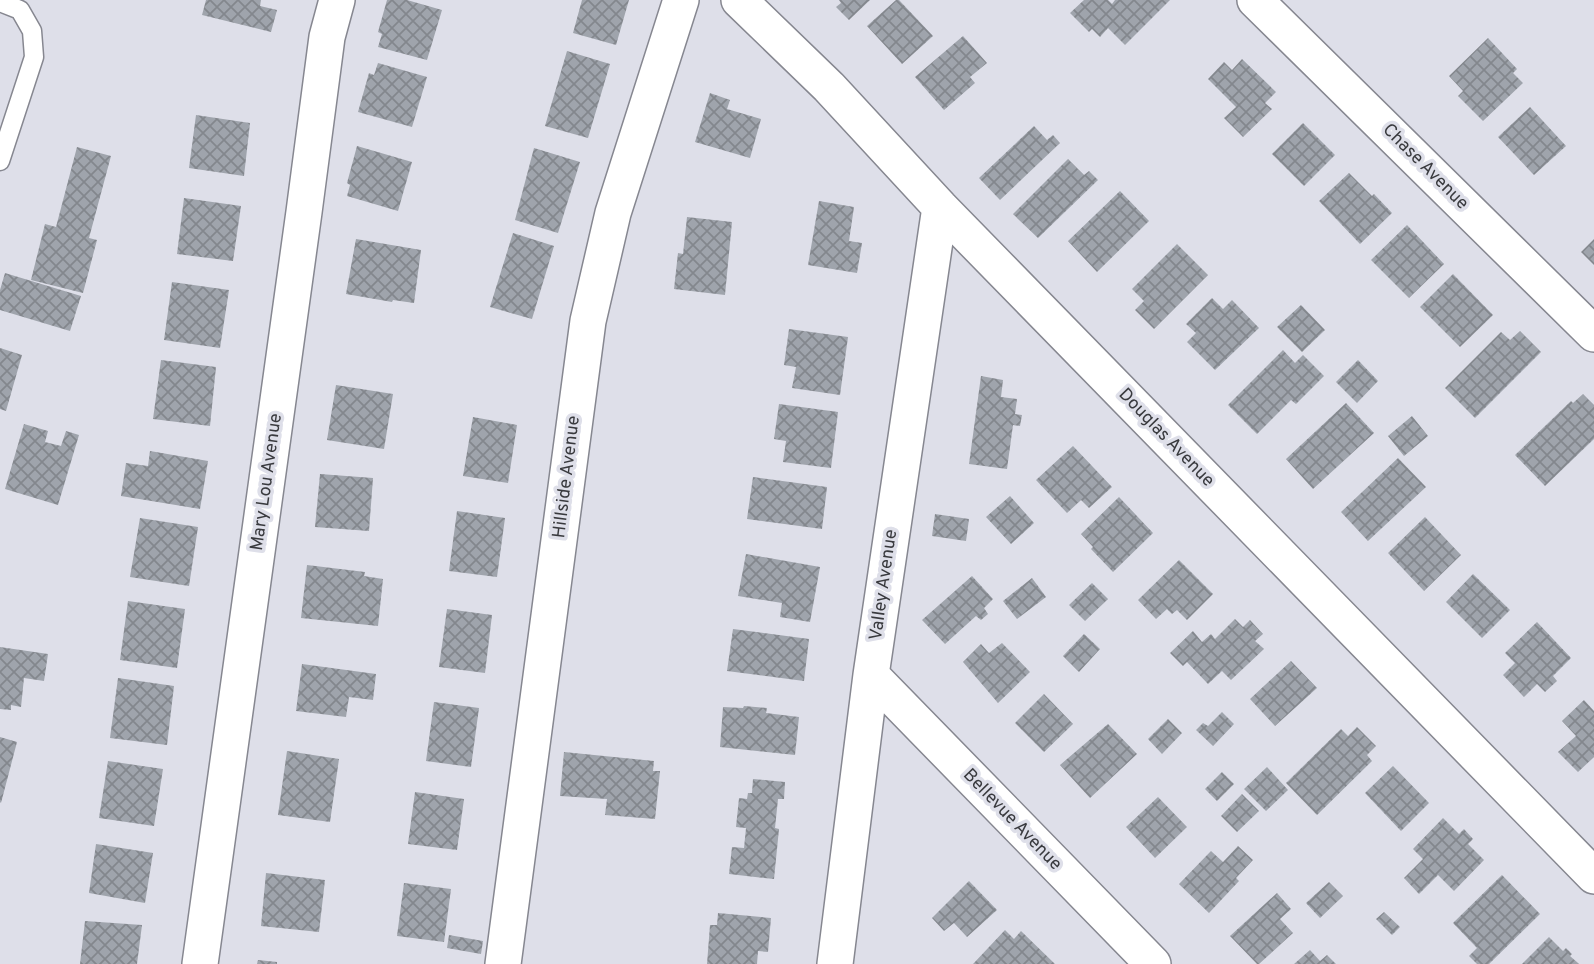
<svg xmlns="http://www.w3.org/2000/svg" width="1594" height="964" font-family="Overpass,sans-serif">
	<style>
		.building { fill: url(#building-cross-hatch) }
		.lines { fill: none; stroke-linecap: round; stroke-linejoin: round }
		.lane-casing { stroke: #868790; stroke-width: 21 }
		.street-casing { stroke: #868790; stroke-width: 38 }
		.lane { stroke: #fff; stroke-width: 18 }
		.street { stroke: #fff; stroke-width: 35 }
		.labels { text-anchor: middle; dominant-baseline: central; stroke-width: 7; stroke-linejoin: round; paint-order: stroke }
		.street-label { font-size: 18px; fill: #393a3e; stroke: #dedfe9 }
	</style>
	<defs>
		<pattern id="building-cross-hatch" width="8" height="8" patternUnits="userSpaceOnUse" patternTransform="scale(1.75)"><rect width="8" height="8" fill="#9fa4ac"/><path d="M0 0l8 8M0 8l8-8" fill="none" stroke="#83878d"/></pattern>
	</defs>
	<rect width="100%" height="100%" fill="#dedfe9"/>
	<path class="building" d="M206,0H261L260,6L277,10L271,32L202,15Z
		M387,0H407L442,10L427,60L378,47L382,34L378,32Z
		M582,0H629L616,45L573,33Z
		M839,0H870L849,20L836,7L841,3Z
		M896,0H899L933,36L902,64L867,26Z
		M1084,0H1108L1112,4L1115,0H1170L1125,45L1108,28L1100,37L1092,29L1089,32L1070,13Z
		M963,36L987,63L970,77L975,83L944,110L915,77Z
		M1488,38L1517,69L1513,73L1523,83L1483,121L1458,96L1463,91L1449,76Z
		M567,51L610,64L588,138L545,126Z
		M1242,59L1276,92L1265,103L1272,109L1243,137L1224,118L1236,107L1208,79L1224,62L1232,70Z
		M378,63L427,77L412,127L358,112L369,73L374,75Z
		M710,93L730,100L727,109L761,119L750,158L695,142Z
		M1530,107L1566,146L1534,175L1498,137Z
		M196,115L250,123L244,176L189,168Z
		M1303,123L1335,155L1304,186L1272,154Z
		M1034,126L1047,140L1053,135L1060,143L1000,200L979,178Z
		M357,146L412,162L398,211L347,196L350,185L347,183Z
		M77,147L111,156L89,238L97,240L83,293L31,280L45,224L56,227Z
		M534,148L580,162L558,233L515,220Z
		M1068,159L1084,175L1089,171L1098,180L1038,238L1013,214Z
		M1349,173L1372,196L1374,194L1392,213L1360,244L1319,201Z
		M1120,191L1149,221L1097,272L1068,241Z
		M184,198L241,206L233,261L177,254Z
		M819,201L854,207L849,241L862,243L857,273L808,265Z
		M687,217L732,222L725,295L674,289L678,253L683,254Z
		M1407,225L1444,264L1409,298L1371,260Z
		M513,233L554,246L532,319L490,307Z
		M356,239L421,250L414,303L393,300L392,302L346,294Z
		M1594,239V265L1581,252Z
		M1177,244L1208,275L1154,329L1135,310L1144,301L1132,289Z
		M5,273L81,296L70,331L0,310V290Z
		M1453,274L1493,315L1460,347L1420,307Z
		M172,282L229,290L220,348L164,340Z
		M1212,298L1223,309L1232,300L1259,328L1215,370L1187,342L1196,333L1186,324Z
		M1301,305L1325,330L1302,352L1277,327Z
		M789,329L848,337L840,395L792,388L796,367L784,365Z
		M1520,331L1541,352L1475,418L1445,388L1501,332L1510,340Z
		M0,348L22,355L6,411L0,409Z
		M1283,350L1295,363L1303,355L1324,376L1296,404L1291,400L1257,434L1228,405Z
		M161,360L216,367L210,426L153,419Z
		M1358,360L1378,381L1357,403L1336,382Z
		M981,376L1003,380L1001,397L1017,399L1015,414L1022,415L1020,426L1013,425L1007,469L969,464Z
		M336,385L393,394L384,449L327,440Z
		M1583,394L1594,405V439L1545,486L1515,455L1571,401L1573,403Z
		M1346,403L1374,433L1313,489L1286,459Z
		M779,404L838,412L831,468L783,462L786,441L774,439Z
		M1412,416L1428,436L1404,456L1388,436Z
		M473,417L517,425L508,483L463,476Z
		M24,424L48,431L45,442L61,446L66,431L79,435L58,505L5,489Z
		M1073,446L1112,487L1089,508L1081,500L1067,513L1036,480Z
		M150,451L208,461L200,509L121,496L126,463L148,466Z
		M1398,458L1426,487L1368,541L1341,512Z
		M320,474L373,478L369,531L315,527Z
		M753,477L827,487L822,529L747,519Z
		M1010,496L1034,523L1011,544L986,517Z
		M1119,497L1153,533L1113,572L1091,549L1093,547L1081,534Z
		M457,511L505,518L497,577L449,571Z
		M935,514L969,519L966,541L932,536Z
		M1425,517L1461,555L1424,591L1388,553Z
		M140,518L198,527L189,586L130,577Z
		M746,554L820,567L810,622L780,617L782,603L738,596Z
		M1179,560L1213,594L1187,620L1177,610L1172,614L1167,609L1156,619L1138,600Z
		M307,565L365,572L364,576L383,579L378,626L301,618Z
		M1473,574L1510,610L1482,638L1446,602Z
		M972,576L993,599L984,608L988,614L981,620L976,616L945,644L922,620Z
		M1032,578L1046,597L1017,619L1003,601Z
		M1092,583L1108,599L1085,621L1069,605Z
		M128,601L185,609L177,668L120,660Z
		M447,609L492,615L485,673L439,667Z
		M1235,619L1243,627L1250,620L1263,634L1255,641L1264,649L1231,680L1222,671L1208,684L1187,662L1183,666L1170,653L1193,631L1202,642L1211,634L1215,639Z
		M1537,622L1571,658L1553,676L1557,681L1545,692L1537,684L1524,697L1503,675L1515,663L1505,653Z
		M733,629L809,639L804,681L727,671Z
		M1084,634L1100,649L1079,672L1063,656Z
		M1002,643L1030,672L998,703L963,662L981,644L989,653Z
		M0,647L48,654L44,681L24,678L21,707L11,705V710L0,709Z
		M1291,661L1317,688L1275,726L1250,699Z
		M302,664L376,674L373,700L349,697L346,717L296,711Z
		M118,678L174,686L167,745L110,738Z
		M1044,694L1073,724L1044,752L1015,723Z
		M1584,700L1594,711V757L1578,772L1558,752L1576,736L1562,721Z
		M434,702L479,708L471,767L426,761Z
		M744,706L767,708L766,713L799,717L795,755L720,747L723,707L743,708Z
		M1222,712L1234,724L1213,746L1196,730L1203,723L1208,726Z
		M1168,719L1182,733L1162,754L1148,739Z
		M1108,724L1137,754L1090,798L1060,765Z
		M1357,727L1376,746L1367,755L1372,761L1317,815L1286,783L1341,729L1348,736Z
		M0,737L17,742L1,803L0,802Z
		M287,751L339,759L330,822L278,815Z
		M564,752L654,761L653,771H660L655,819L605,815L607,799L560,796Z
		M108,761L163,769L154,826L99,818Z
		M1393,766L1429,803L1401,831L1365,793Z
		M1267,767L1288,790L1266,811L1244,789Z
		M1222,772L1234,784L1217,801L1205,789Z
		M753,779L785,782L784,799H778L775,828L779,829L774,879L729,874L732,847L744,848L746,828L736,827L739,798L747,799L748,793H752Z
		M415,792L464,799L457,850L408,844Z
		M1242,794L1259,811L1237,832L1221,816Z
		M1158,797L1187,827L1155,858L1126,827Z
		M1443,818L1459,834L1464,829L1473,839L1468,844L1484,860L1454,891L1438,875L1419,894L1404,878L1423,859L1413,849Z
		M96,844L153,853L145,903L89,893Z
		M1238,846L1253,860L1236,878L1239,881L1209,913L1179,884L1211,851L1223,862Z
		M266,873L325,880L319,932L261,926Z
		M1502,875L1540,914L1489,964H1477L1469,956L1477,948L1453,923Z
		M969,881L997,910L967,937L954,923L944,931L932,918Z
		M1329,882L1343,896L1320,918L1306,903Z
		M404,883L451,889L444,942L397,936Z
		M1277,893L1291,909L1280,919L1293,933L1259,964H1257L1230,936Z
		M1384,912L1400,927L1392,935L1376,919Z
		M718,913L771,918L768,952L758,951L757,964H707L710,925H717Z
		M85,921L142,925L137,964H80Z
		M1005,930L1014,939L1021,931L1055,964H973Z
		M449,935L483,941L481,954L447,948Z
		M1549,937L1563,951L1566,948L1572,954L1570,956L1579,964H1522Z
		M1310,950L1320,961L1327,955L1336,964H1294Z
		M258,960L277,962V964H257Z"/>
	<g class="lines">
		<defs>
			<path id="lane" d="M0,2L20,10L32,31L34,57L0,161"/>
			<path id="street" d="M739,0L829,87L940,207L1594,876
				M1255,0L1594,334
				M871,675L1153,964
				M200,964L304,212L327,37L337,0
				M503,964L588,321L613,213L681,0
				M835,964L871,675L940,207"/>
		</defs>
		<use href="#lane" class="lane-casing"/>
		<use href="#street" class="street-casing"/>
		<use href="#lane" class="lane"/>
		<use href="#street" class="street"/>
	</g>
	<g class="labels">
		<g class="street-label">
			<text transform="translate(1425 167) rotate(45)">Chase Avenue</text>
			<text transform="translate(1166 438) rotate(46)">Douglas Avenue</text>
			<text transform="translate(567 477) rotate(-83)">Hillside Avenue</text>
			<text transform="translate(267 482) rotate(-82)">Mary Lou Avenue</text>
			<text transform="translate(884 585) rotate(-82)">Valley Avenue</text>
			<text transform="translate(1012 820) rotate(46)">Bellevue Avenue</text>
		</g>
	</g>
</svg>
